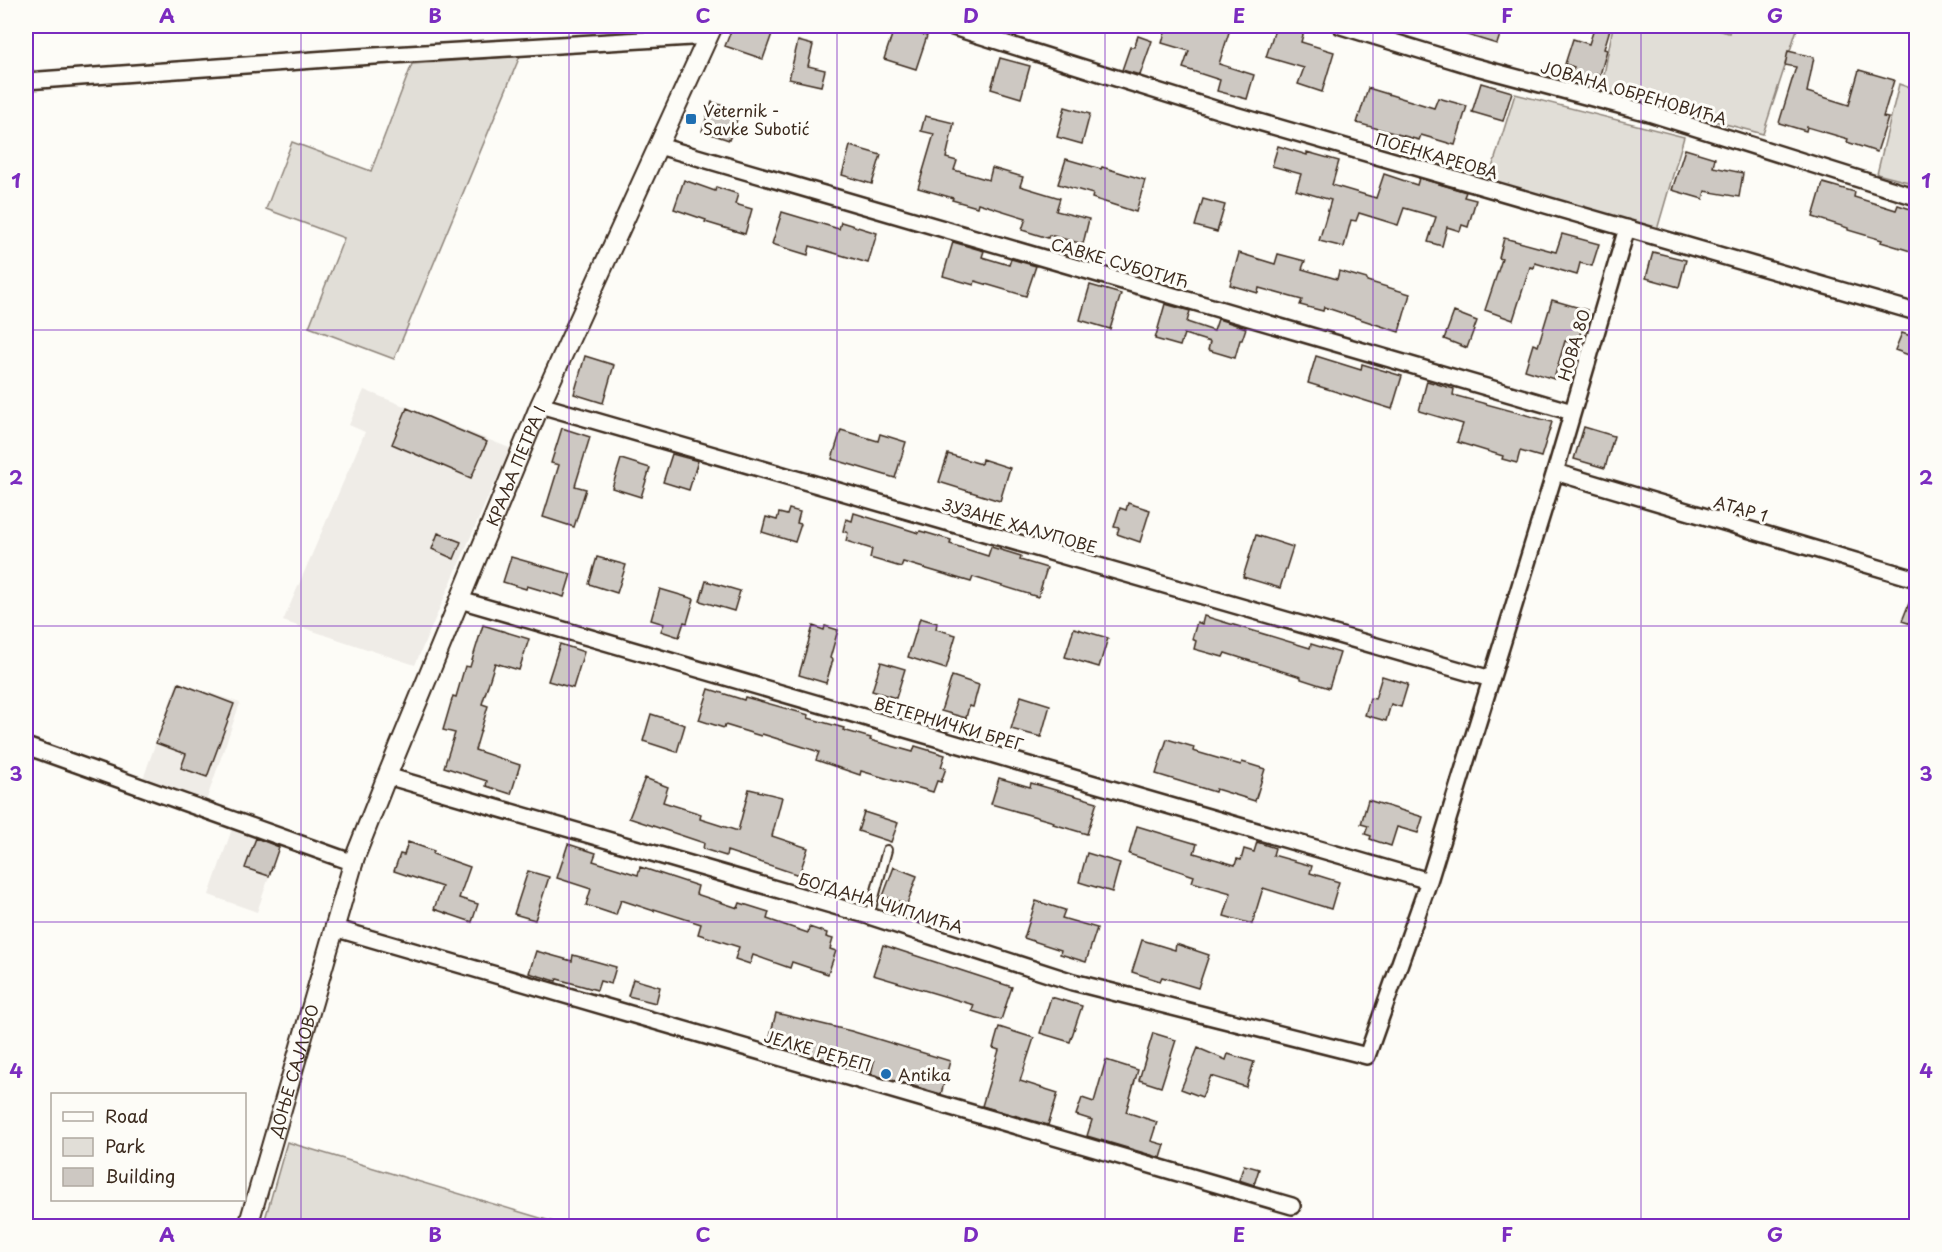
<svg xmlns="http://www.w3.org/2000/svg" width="1942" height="1252" font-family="'Playpen Sans',sans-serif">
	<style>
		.built { fill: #efece7 }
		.green { fill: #e1ded7; stroke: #8e847a; stroke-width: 1.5 }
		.building { fill: #cdc8c2; stroke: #3b2a1e; stroke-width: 1.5 }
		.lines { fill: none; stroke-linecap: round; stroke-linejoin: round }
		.service-casing { stroke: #3b2a1e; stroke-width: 12 }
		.minor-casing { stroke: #3b2a1e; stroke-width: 20 }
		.tertiary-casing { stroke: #3b2a1e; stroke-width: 22 }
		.service { stroke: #fdfcf7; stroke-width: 8 }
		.minor { stroke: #fdfcf7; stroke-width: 15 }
		.tertiary { stroke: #fdfcf7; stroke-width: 18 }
		.grid { fill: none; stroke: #7b2cbf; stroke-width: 1.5; stroke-opacity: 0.55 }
		.poi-dot { fill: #1f6fb2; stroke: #fdfcf7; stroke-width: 2 }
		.labels { text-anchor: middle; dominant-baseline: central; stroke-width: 6; stroke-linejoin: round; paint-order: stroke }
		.street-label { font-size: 16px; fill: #3b2a1e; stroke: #fdfcf7 }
		.poi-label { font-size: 16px; fill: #3b2a1e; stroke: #fdfcf7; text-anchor: start }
		.neatline { fill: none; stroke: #7b2cbf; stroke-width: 2 }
		.grid-label { font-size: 20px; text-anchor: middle; font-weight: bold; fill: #7b2cbf }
	</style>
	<rect width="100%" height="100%" fill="#fdfcf7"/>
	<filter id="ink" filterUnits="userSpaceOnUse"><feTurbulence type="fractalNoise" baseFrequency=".0167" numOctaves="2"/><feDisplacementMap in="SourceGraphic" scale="12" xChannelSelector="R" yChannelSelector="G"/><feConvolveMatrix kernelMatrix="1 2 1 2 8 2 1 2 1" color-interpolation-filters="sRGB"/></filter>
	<g filter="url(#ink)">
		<path class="built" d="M364,390L512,449L492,488L415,665L283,621L365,432L349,425Z
			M177,682L240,703L205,804L142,782Z
			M232,829L280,845L257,912L209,895Z"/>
		<path class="green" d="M1613,26H1703L1729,33L1731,26H1798L1763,134L1601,91Z
			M520,56L394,359L309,327L344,238L266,209L292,142L371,171L412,64Z
			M1899,84L1916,90V184L1877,174Z
			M1515,94L1684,137L1657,230L1488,181Z
			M287,1142L567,1226H263Z"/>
		<path class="building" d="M733,26H759L773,31L763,59L725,46Z
			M895,26L927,36L916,69L884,59Z
			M1167,26H1231L1219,64L1254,75L1247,99L1217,91L1220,80L1183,68L1189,51L1162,43Z
			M1276,26H1297L1305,28L1301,42L1334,52L1322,92L1298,84L1304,68L1266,57Z
			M1447,26H1503L1497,44L1447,29Z
			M1595,26L1610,29L1604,49L1607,50L1600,75L1596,73L1593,83L1571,76L1574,67L1565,64L1573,39L1589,44Z
			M1138,36L1152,41L1140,75L1122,70L1130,47H1134Z
			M798,41L813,45L808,66L825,70L821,86L789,79Z
			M1788,51L1814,57L1807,92L1849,105L1859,70L1894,80L1883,117L1888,118L1877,152L1847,142L1848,139L1807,127L1806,131L1779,123L1796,67L1785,65Z
			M1000,58L1030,66L1021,98L991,89Z
			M1481,83L1512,92L1503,121L1472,112Z
			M1368,88L1434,108L1438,98L1467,106L1455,145L1421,135L1419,140L1357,123Z
			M712,102L740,112L729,140L702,131Z
			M1065,107L1090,114L1082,144L1057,137Z
			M925,116L954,123L946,158L957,161L954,170L989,180L992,168L1023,177L1020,186L1060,198L1056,211L1089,219L1083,244L1049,235L1048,238L1022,230L1026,218L978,203L977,207L952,200L953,198L918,188L934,134L921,131Z
			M850,146L881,155L872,184L842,175Z
			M1278,146L1307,155V152L1339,161L1332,185L1376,198L1384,174L1417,185L1419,178L1466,192L1464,197L1476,200L1468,227L1462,225L1460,231L1447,227L1442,246L1428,242L1436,217L1404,208L1398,225L1359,213L1356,221L1351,220L1344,247L1319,241L1331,200L1296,190L1301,174L1272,166Z
			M1685,149L1715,158L1713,167L1743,173L1739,197L1705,191L1703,199L1672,190Z
			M1066,159L1101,169L1102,167L1145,180L1136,212L1092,198L1093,194L1058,184Z
			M684,180L715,191L716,187L738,194L735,204L752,209L745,234L705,222L706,220L674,209Z
			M1823,183L1855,192L1854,197L1896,210L1898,205L1917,211V253L1881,242L1882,240L1848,230V228L1813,217Z
			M1203,199L1225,205L1217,232L1195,226Z
			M782,212L839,229L841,222L877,233L868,263L810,246L808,255L772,244Z
			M1562,234L1599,244L1592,266L1580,263L1577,275L1535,263L1534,268L1530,267L1513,320L1485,310L1502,259L1499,258L1504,238L1556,252Z
			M953,242L984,251L982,257L1009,265L1011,259L1036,266L1026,296L975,281L974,285L943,276Z
			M1653,252L1686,260L1679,287L1646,278Z
			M1239,253L1275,264L1278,254L1305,261L1302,269L1337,279L1339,271L1367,279V281L1410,294L1399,332L1324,307L1323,311L1300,305L1302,300L1259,288L1258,293L1230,285Z
			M1090,285L1121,294L1110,329L1080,320Z
			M1552,300L1587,310L1577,345L1565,341L1554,379L1525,370L1533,344L1538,346Z
			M1165,304L1190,311L1187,322L1214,331L1218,319L1246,328L1242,340H1240L1235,358L1208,350L1210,342L1184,334L1180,346L1155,339Z
			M1454,312L1477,321L1467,348L1444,339Z
			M1902,333L1917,338V358L1895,350Z
			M585,356L614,365L603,403L574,394Z
			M1316,356L1361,370L1362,364L1402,376L1392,409L1308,383Z
			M1427,381L1454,389L1453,395L1552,422L1541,457L1520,451L1517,463L1502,459L1503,456L1457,442L1463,424L1419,411Z
			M407,408L487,442L471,478L392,444Z
			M1584,427L1614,436L1605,468L1574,459Z
			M562,428L590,437L575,486L586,489L574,527L543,517L559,465L551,463Z
			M841,430L878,441L880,434L906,442L895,478L832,459Z
			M672,454L698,461L689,490L663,482Z
			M948,454L981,464L982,459L1010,468L1000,501L939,482Z
			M621,459L650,468L641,497L612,488Z
			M1128,503L1150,510L1140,542L1117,534L1119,528L1114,527L1120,508L1126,510Z
			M789,509L800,512L797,523L801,524L795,542L762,532L766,517L777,520L779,513L787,515Z
			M854,513L919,533L920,531L951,540L950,544L988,556L991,547L1021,556L1020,560L1047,568L1038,597L973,577L971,582L903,562L901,567L870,558L872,549L846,541L848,533L843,531L846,519L852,521Z
			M438,533L461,542L454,559L432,549Z
			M1256,535L1293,547L1280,588L1243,577Z
			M511,557L571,574L564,597L527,586L526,589L503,582Z
			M597,557L626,565L617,593L589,584Z
			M706,581L740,591L734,611L700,601Z
			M1915,588L1917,589V626L1902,621Z
			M660,589L694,599L687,623L684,622L679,637L661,631L664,624L651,620Z
			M1204,616L1310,648L1311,644L1340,653L1329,688L1301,679V677L1225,653L1223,657L1194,649L1196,641L1192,639L1197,622L1202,624Z
			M920,618L937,623L936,629L956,635L946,669L908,657Z
			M483,625L529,639L519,670L495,663L482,704L488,706L475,750L520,765L511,794L486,786L487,781L444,767L455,733L443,730L453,696L456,697L465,666L470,667Z
			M813,626L824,630L825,626L838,630L830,658L833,660L826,683L799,675Z
			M1074,628L1108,638L1099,667L1065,657Z
			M560,644L584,652L573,688L548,681Z
			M881,662L905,669L896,698L872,691Z
			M952,676L979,685L973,707L969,706L966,718L941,711Z
			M1382,676L1408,684L1401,707L1391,704L1386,721L1365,715L1370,698L1375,699Z
			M179,683L234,704L207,777L181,768L186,754L156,743Z
			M709,689L744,700L745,697L809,715L808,718L844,728L843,730L871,738L870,740L913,752L915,746L945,755L941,767L946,768L941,782L937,781L933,792L861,771L860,775L816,760L819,752L807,748L762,734L761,736L725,725L724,728L699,720Z
			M1021,696L1050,705L1041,737L1011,729Z
			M651,714L685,725L677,752L643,741Z
			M1167,739L1194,747L1193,751L1241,765L1242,762L1265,769L1255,801L1216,789L1215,792L1156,774Z
			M645,778L668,787L663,802L701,814L700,819L738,831L749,789L782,797L772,836L808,848L799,875L727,851L726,856L703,849L704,843L629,818Z
			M999,778L1030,787L1031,783L1097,802L1087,834L1053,824L1054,822L991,804Z
			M1368,800L1423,817L1418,833L1397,827L1391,846L1370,839L1371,836L1365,834L1368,826L1361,824Z
			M864,812L898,823L891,842L858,831Z
			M1137,826L1197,844L1194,853L1235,865L1237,859L1241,860L1244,849L1254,852L1257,842L1275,848L1273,855L1312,866L1310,873L1339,882L1331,909L1263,888L1252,924L1224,916L1231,893L1192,882L1194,876L1129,854Z
			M256,838L279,847L269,876L245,868Z
			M408,842L434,851L433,854L470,867L459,898L478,904L472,922L434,909L442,887L394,871L400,854L404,855Z
			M568,844L596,853L593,861L638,875L640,867L698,886L696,894L738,908L740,903L769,912L767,919L808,933L809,927L827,933L826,937L833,939L830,949L836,951L828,974L792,962L790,968L753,955L750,964L735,959L739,947L698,934L701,924L654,909V911L621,900L616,915L586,905L591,889L557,878Z
			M1087,853L1120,863L1112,892L1079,882Z
			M894,867L917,876L907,904L883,896Z
			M528,871L549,877L535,920L514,914Z
			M1036,901L1065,910L1062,918L1097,928L1086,962L1060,954L1061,950L1024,938Z
			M1142,940L1175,950L1176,944L1209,955L1198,988L1162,977L1160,981L1132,972Z
			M883,945L1012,987L1001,1020L972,1011L974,1005L873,975Z
			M536,951L572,961L573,955L616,967L611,984L600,981L597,990L557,979L556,981L529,973Z
			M633,979L660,987L656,1003L628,996Z
			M1051,997L1082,1006L1070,1042L1040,1033Z
			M776,1013L851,1031L950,1061L941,1094L871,1074L874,1061L835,1049L832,1061L768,1044Z
			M999,1027L1034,1038L1020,1081L1058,1093L1048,1125L982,1106L999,1050L993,1048Z
			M1153,1033L1176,1040L1161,1087L1139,1080Z
			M1198,1048L1226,1060L1228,1054L1254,1062L1246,1087L1211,1076L1202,1097L1181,1089Z
			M1106,1060L1138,1070L1126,1112L1157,1122L1151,1141L1165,1145L1161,1158L1087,1136L1092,1120L1076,1115L1082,1098L1094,1102Z
			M1244,1165L1259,1169L1254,1185L1239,1180Z"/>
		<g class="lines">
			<defs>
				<path id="service" d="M869,916L887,850"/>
				<path id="minor" d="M950,26L1221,111L1916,312
					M1341,26L1469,65L1649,113L1916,197
					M26,81L341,58L708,36
					M659,146L1572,412
					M540,405L1491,679
					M1555,472L1916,579
					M460,600L1429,881
					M26,746L354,863
					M387,776L869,916L1073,982L1367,1056L1429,881L1555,472L1627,228
					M334,928L1292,1206"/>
				<g id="tertiary">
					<path id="s1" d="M248,1226L355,857L387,776L540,405L713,26"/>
				</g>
			</defs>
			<use href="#service" class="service-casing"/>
			<use href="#minor" class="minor-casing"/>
			<use href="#tertiary" class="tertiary-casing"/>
			<use href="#service" class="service"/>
			<use href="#minor" class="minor"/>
			<use href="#tertiary" class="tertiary"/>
		</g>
	</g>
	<path class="grid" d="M301,26V1226M569,26V1226M837,26V1226M1105,26V1226M1373,26V1226M1641,26V1226M26,330H1916M26,626H1916M26,922H1916"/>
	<g class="poi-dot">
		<rect x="685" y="113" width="12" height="12" rx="3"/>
		<circle cx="886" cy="1074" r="6"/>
	</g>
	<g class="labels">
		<g class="street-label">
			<text transform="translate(1634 92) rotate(16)">ЈОВАНА ОБРЕНОВИЋА</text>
			<text transform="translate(1437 155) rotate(16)">ПОЕНКАРЕОВА</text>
			<text transform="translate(1120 262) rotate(16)">САВКЕ СУБОТИЋ</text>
			<text transform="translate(1573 345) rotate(-73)">НОВА 80</text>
			<text stroke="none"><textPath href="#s1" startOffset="807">КРАЉА ПЕТРА I</textPath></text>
			<text transform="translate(1741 508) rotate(16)">АТАР 1</text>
			<text transform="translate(1020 525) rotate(16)">ЗУЗАНЕ ХАЛУПОВЕ</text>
			<text transform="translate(949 723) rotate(16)">ВЕТЕРНИЧКИ БРЕГ</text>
			<text transform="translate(881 902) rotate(17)">БОГДАНА ЧИПЛИЋА</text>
			<text transform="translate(818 1050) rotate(16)">ЈЕЛКЕ РЕЂЕП</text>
			<text stroke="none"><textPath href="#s1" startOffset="162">ДОЊЕ САЈЛОВО</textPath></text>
		</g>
		<g class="poi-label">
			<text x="703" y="110">Veternik -<tspan x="703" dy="18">Savke Subotić</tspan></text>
			<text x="898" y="1074">Antika</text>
		</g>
	</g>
	<rect width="1942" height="1252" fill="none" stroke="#fdfcf7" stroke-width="66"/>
	<rect x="51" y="1093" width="195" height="108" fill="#fdfcf7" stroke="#afa8a0" stroke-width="1.5"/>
	<rect x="63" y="1112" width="30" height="9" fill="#fdfcf7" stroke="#afa8a0" stroke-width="1.5"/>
	<text x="105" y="1123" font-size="18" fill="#3b2a1e">Road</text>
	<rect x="63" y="1138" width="30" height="18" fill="#e1ded7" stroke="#afa8a0" stroke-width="1.5"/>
	<text x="105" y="1153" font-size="18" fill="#3b2a1e">Park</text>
	<rect x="63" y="1168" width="30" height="18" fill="#cdc8c2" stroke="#afa8a0" stroke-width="1.5"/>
	<text x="105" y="1183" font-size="18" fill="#3b2a1e">Building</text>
	<rect x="33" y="33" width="1876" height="1186" class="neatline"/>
	<g class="grid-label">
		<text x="167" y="23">A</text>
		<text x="435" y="23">B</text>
		<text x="703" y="23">C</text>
		<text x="971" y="23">D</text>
		<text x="1239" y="23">E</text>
		<text x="1507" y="23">F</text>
		<text x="1775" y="23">G</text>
		<text x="16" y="188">1</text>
		<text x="1926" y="188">1</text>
		<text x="16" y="485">2</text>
		<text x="1926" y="485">2</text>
		<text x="16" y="781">3</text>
		<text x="1926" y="781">3</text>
		<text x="16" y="1078">4</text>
		<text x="1926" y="1078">4</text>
		<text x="167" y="1242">A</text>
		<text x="435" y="1242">B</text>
		<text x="703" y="1242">C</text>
		<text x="971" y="1242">D</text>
		<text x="1239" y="1242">E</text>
		<text x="1507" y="1242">F</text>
		<text x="1775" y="1242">G</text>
	</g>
</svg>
